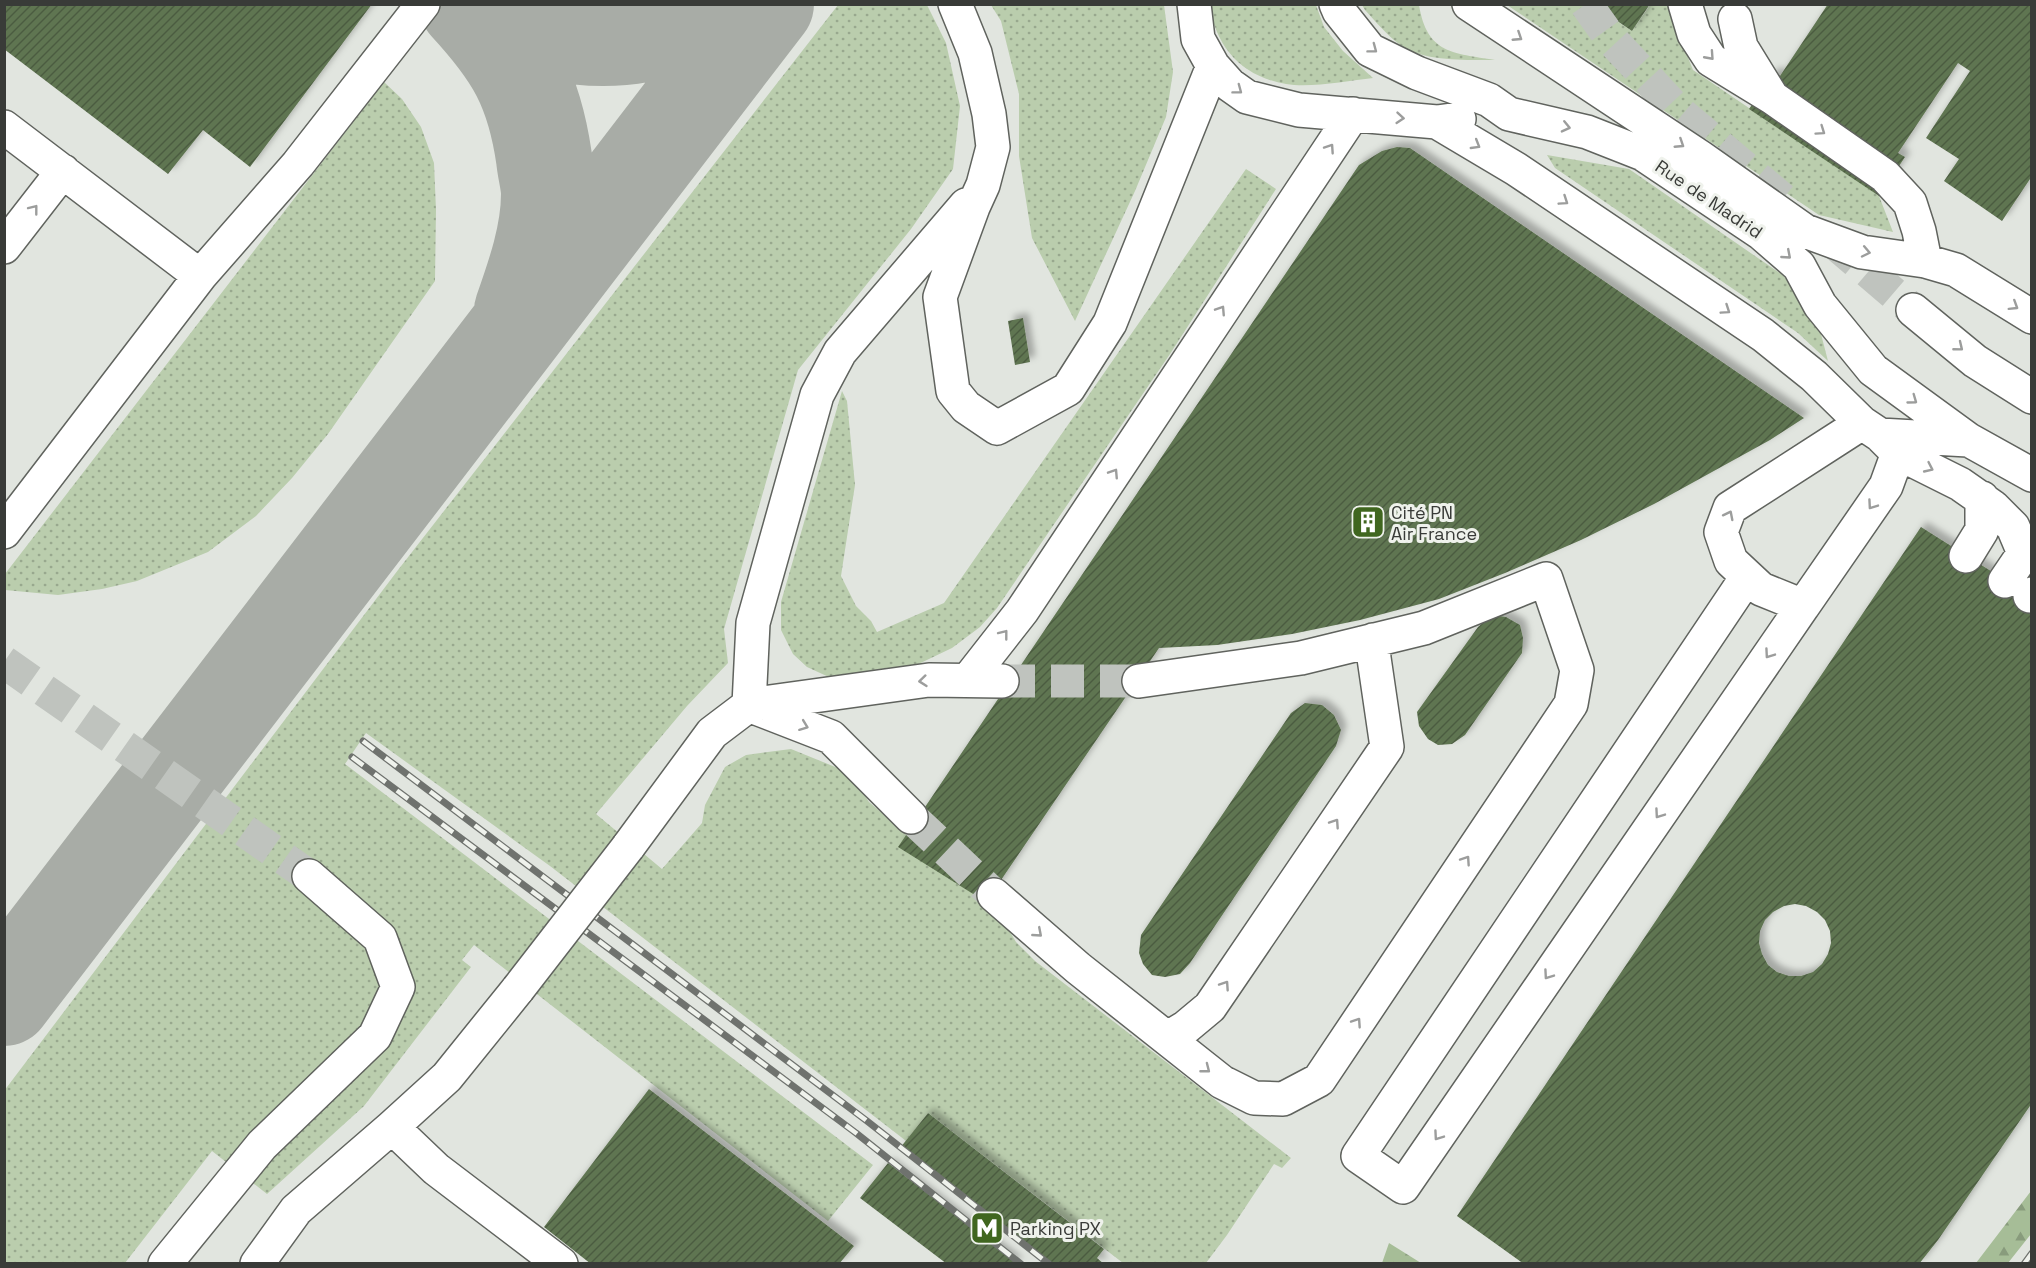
<svg xmlns="http://www.w3.org/2000/svg" width="2036" height="1268" font-family="'Space Grotesk',sans-serif">
	<style>
		.grass { fill: url(#grass-dots) }
		.forest { fill: url(#forest-firs) }
		.lines { fill: none; stroke-linecap: round; stroke-linejoin: round }
		.taxiway { stroke: #a8aca6; stroke-width: 96 }
		.building { fill: url(#building-hatch); fill-rule: evenodd; filter: url(#shadow) }
		.minor-tunnel { stroke: #bfc3be; stroke-width: 33; stroke-dasharray: 33 16; stroke-linecap: butt }
		.major-tunnel { stroke: #bfc3be; stroke-width: 33; stroke-dasharray: 33 16; stroke-linecap: butt }
		.minor-casing { stroke: #60635e; stroke-width: 36 }
		.major-casing { stroke: #60635e; stroke-width: 36 }
		.minor { stroke: #fff; stroke-width: 33 }
		.major { stroke: #fff; stroke-width: 33 }
		.rail-casing { stroke: #6f726e; stroke-width: 7 }
		.rail { stroke: #eff2ec; stroke-width: 4.5; stroke-dasharray: 14; stroke-linecap: butt }
		.minor-bridge-casing { stroke: #60635e; stroke-width: 36; stroke-linecap: butt }
		.minor-bridge { stroke: #fff; stroke-width: 33 }
		.oneway { stroke: #9c9d9c }
		.labels { text-anchor: middle; dominant-baseline: central; stroke-width: 6; stroke-linejoin: round; paint-order: stroke }
		.street-label { font-size: 18px; fill: #393b38; stroke: #eff2ec }
		.poi-label { font-size: 18px; fill: #393b38; stroke: #eff2ec; text-anchor: start }
	</style>
	<defs>
		<pattern id="grass-dots" width="8" height="8" patternUnits="userSpaceOnUse" patternTransform="scale(1.5)"><rect width="8" height="8" fill="#bacdad"/><path d="M2 2h.1M6 6h.1" fill="none" stroke="#98a88e" stroke-width="1.8" stroke-linecap="round"/></pattern>
		<pattern id="forest-firs" width="22" height="20" patternUnits="userSpaceOnUse" patternTransform="scale(1.5)"><rect width="22" height="20" fill="#a6bd97"/><path d="M5 1l3.5 6h-7zM16 11l3.5 6h-7z" fill="#889b7c"/></pattern>
		<pattern id="building-hatch" width="6" height="6" patternUnits="userSpaceOnUse" patternTransform="scale(1.5)"><rect width="6" height="6" fill="#5f7451"/><path d="M-1 1l2-2M0 6l6-6M5 7l2-2" fill="none" stroke="#4c5c41"/></pattern>
		<filter id="shadow"><feDropShadow dx="5.5" dy="-5.5" stdDeviation="3" flood-color="#0004"/></filter>
	</defs>
	<rect width="100%" height="100%" fill="#e1e5df"/>
	<path class="grass" d="M838,5H927L946,43L960,106L953,169L911,229L798,370L724,629L728,663L687,706L596,814L662,869L702,823L705,805L725,767L746,755L791,749L850,773L869,802L986,902L1003,920L1016,942L1035,961L1291,1158L1282,1168L1274,1164L1227,1235L1206,1263H1123L928,1113L906,1141L901,1137L550,866L366,733L345,764L873,1165L828,1221L474,945L462,960L471,967L364,1106L267,1194L212,1151L125,1263H5L4,1091L398,570Z
		M991,5H1164L1173,72L1166,117L1135,191L1075,321L1032,238L1019,156V94L1001,21Z
		M1209,5H1316L1324,27L1343,51L1373,78C1348,81 1310,88 1286,84C1241,76 1217,48 1209,5Z
		M1362,5H1419C1427,54 1453,53 1495,60C1466,60 1422,62 1399,44C1386,34 1376,22 1365,10Z
		M1507,5H1592L1632,31L1650,5H1667L1693,70L1879,196L1893,232L1819,215Z
		M384,82L402,99L421,127L434,163L436,210L435,281L328,434L292,478L256,516L208,552L137,581L102,589L58,595L5,590V574Z
		M1547,155L1629,169L1784,276L1821,334L1828,361L1798,333L1555,168Z
		M1246,169L1276,189L1170,354L997,608L980,627L952,648L908,669L831,678L807,667L793,654L781,630V602L842,391L847,401L855,485L841,576L856,606L871,621L877,632L944,603Z"/>
	<path class="forest" d="M2031,1191V1234L2008,1263H1976Z
		M1389,1243L1421,1263H1382Z"/>
	<g class="lines">
		<path class="taxiway" d="M467,4C514,55 534,89 544,158C545,170 549,183 549,194C549,234 535,274 522,311
			M481,4C494,12 508,20 522,26C531,30 543,31 553,33C620,46 663,34 723,4
			M4,998L766,4"/>
	</g>
	<path class="building" d="M4,4H372L250,167L203,130L168,174L4,49Z
		M1592,4H1650L1632,31Z
		M1828,4H2032V176L2002,221L1944,181L1959,159L1926,138L1970,71L1958,63L1898,153L1905,157L1879,196L1749,109L1774,72L1780,76Z
		M1397,147L1410,148L1804,418L1770,440L1654,504L1581,540L1505,573L1439,599L1360,620L1292,634L1217,645L1159,648L986,902L898,847L1359,165L1382,151Z
		M1023,318L1030,362L1015,365L1008,321Z
		M1921,527L2032,597V1103L1938,1240L1919,1264H1524L1457,1216ZM1795,904L1806,906L1817,912L1825,920L1830,931L1831,943L1828,954L1822,964L1813,972L1801,976H1789L1777,972L1768,965L1762,954L1759,943L1760,931L1765,920L1773,912L1784,906Z
		M1492,615L1506,617L1520,625L1523,638L1522,653L1465,735L1452,744L1438,745L1428,739L1419,726L1417,712L1478,627Z
		M1305,703L1322,705L1334,715L1341,730L1336,746L1190,963L1180,974L1165,977L1152,975L1143,964L1139,953L1141,935L1291,713Z
		M649,1089L854,1246L839,1264H591L544,1227Z
		M928,1113L1104,1249L1097,1258L1104,1264H1050L900,1148Z
		M888,1163L1019,1264H947L860,1198Z"/>
	<g class="lines">
		<path class="minor-tunnel" d="M4,662L309,876
			M1002,681H1139
			M911,817L994,895"/>
		<path class="major-tunnel" d="M1586,4L1611,39L1679,112L1787,203
			M1831,240L1913,310"/>
		<defs>
			<path id="minor" d="M955,4L975,53L989,114L993,147L983,185L973,207L940,297L953,391L966,407L997,428L1068,389L1110,323L1213,66
				M1194,4L1198,39L1213,66L1230,85L1247,97L1299,110L1437,122L1459,119
				M1336,4L1339,11L1370,50L1417,73L1489,100L1509,114L1587,132L1643,154L1761,233L1799,266L1820,305L1873,370L1969,440L2032,475
				M1469,4L1700,157L1805,231L1862,252L1925,261L1956,270L2032,317
				M1685,4L1694,34L1711,60L1773,98L1885,176L1910,203L1919,231L1925,261
				M1735,19L1741,47L1770,94
				M1437,122L1516,169L1763,335L1814,376L1862,423L1880,435L1898,453L1960,484L1993,507L2013,527L2024,553L2005,581
				M4,127L200,276
				M4,247L63,171
				M1862,423L1730,508L1721,532L1731,561L1761,589L1803,606L1886,486L1898,453
				M1880,435L1968,440
				M4,532L200,276L298,164L423,4
				M1966,556L1982,530V498
				M1747,577L1358,1156L1403,1187L1803,606
				M2030,596L2032,594
				M968,680L1022,611L1353,114
				M749,705L753,623L817,395L840,352L966,205
				M751,706L831,737L911,817
				M628,847L712,733L749,705L929,680L1002,681
				M994,895L1078,968L1222,1082L1254,1098L1283,1099L1319,1080L1571,704L1577,670L1546,579L1424,628L1301,658L1139,681
				M1168,1038L1186,1027L1210,1007L1387,747L1374,658L1373,640
				M392,1127L447,1077L518,989
				M165,1264L262,1145L375,1036L398,987L380,938L309,876
				M257,1264L296,1210L392,1127L436,1169L561,1264"/>
			<path id="major" d="M1913,310L1975,361L2032,397"/>
		</defs>
		<use href="#minor" class="minor-casing"/>
		<use href="#major" class="major-casing"/>
		<use href="#minor" class="minor"/>
		<use href="#major" class="major"/>
		<defs>
			<path id="rail" d="M363,741L867,1121L1049,1264
				M352,757L856,1133L1021,1264
				M2024,1264L2032,1253"/>
		</defs>
		<use href="#rail" class="rail-casing"/>
		<use href="#rail" class="rail"/>
		<defs>
			<path id="minor-bridge" d="M518,989L628,847"/>
		</defs>
		<use href="#minor-bridge" class="minor-bridge-casing"/>
		<use href="#minor-bridge" class="minor-bridge"/>
	</g>
	<defs><path id="oneway-chevron" d="M-2-3.5L2.5 0L-2 3.5" fill="none" stroke-width="1.6" stroke-linecap="round" stroke-linejoin="round" transform="scale(1.5)"/></defs>
	<g class="oneway">
		<use href="#oneway-chevron" transform="translate(1518 37) rotate(33)"/>
		<use href="#oneway-chevron" transform="translate(1373 49) rotate(37)"/>
		<use href="#oneway-chevron" transform="translate(1710 56) rotate(48)"/>
		<use href="#oneway-chevron" transform="translate(1238 90) rotate(37)"/>
		<use href="#oneway-chevron" transform="translate(1400 118) rotate(5)"/>
		<use href="#oneway-chevron" transform="translate(1566 127) rotate(13)"/>
		<use href="#oneway-chevron" transform="translate(1821 131) rotate(35)"/>
		<use href="#oneway-chevron" transform="translate(1680 144) rotate(33)"/>
		<use href="#oneway-chevron" transform="translate(1476 145) rotate(31)"/>
		<use href="#oneway-chevron" transform="translate(1330 148) rotate(-56)"/>
		<use href="#oneway-chevron" transform="translate(1564 201) rotate(34)"/>
		<use href="#oneway-chevron" transform="translate(34 209) rotate(-52)"/>
		<use href="#oneway-chevron" transform="translate(1866 252) rotate(12)"/>
		<use href="#oneway-chevron" transform="translate(1787 255) rotate(41)"/>
		<use href="#oneway-chevron" transform="translate(2014 306) rotate(32)"/>
		<use href="#oneway-chevron" transform="translate(1221 310) rotate(-57)"/>
		<use href="#oneway-chevron" transform="translate(1726 310) rotate(34)"/>
		<use href="#oneway-chevron" transform="translate(1959 347) rotate(39)"/>
		<use href="#oneway-chevron" transform="translate(1913 400) rotate(36)"/>
		<use href="#oneway-chevron" transform="translate(1929 468) rotate(25)"/>
		<use href="#oneway-chevron" transform="translate(1114 473) rotate(-57)"/>
		<use href="#oneway-chevron" transform="translate(1872 505) rotate(125)"/>
		<use href="#oneway-chevron" transform="translate(1729 515) rotate(-63)"/>
		<use href="#oneway-chevron" transform="translate(1004 634) rotate(-52)"/>
		<use href="#oneway-chevron" transform="translate(1769 654) rotate(125)"/>
		<use href="#oneway-chevron" transform="translate(923 681) rotate(174)"/>
		<use href="#oneway-chevron" transform="translate(804 726) rotate(21)"/>
		<use href="#oneway-chevron" transform="translate(1659 814) rotate(125)"/>
		<use href="#oneway-chevron" transform="translate(1335 823) rotate(-56)"/>
		<use href="#oneway-chevron" transform="translate(1466 860) rotate(-56)"/>
		<use href="#oneway-chevron" transform="translate(1038 933) rotate(41)"/>
		<use href="#oneway-chevron" transform="translate(1548 975) rotate(125)"/>
		<use href="#oneway-chevron" transform="translate(1225 985) rotate(-56)"/>
		<use href="#oneway-chevron" transform="translate(1357 1022) rotate(-56)"/>
		<use href="#oneway-chevron" transform="translate(1206 1069) rotate(38)"/>
		<use href="#oneway-chevron" transform="translate(1438 1136) rotate(125)"/>
	</g>
	<defs>
		<symbol id="building-square" viewBox="-11 -11 22 22"><rect x="-9" y="-9" width="18" height="18" rx="4" fill="#40661f" stroke="#eff2ec"/><path d="M-4-6H4V6H1V3H-1V6H-4ZM-2.5-4.3h1.7v1.8h-1.7ZM.8-4.3h1.7v1.8H.8ZM-2.5-1h1.7V.8h-1.7ZM.8-1h1.7V.8H.8Z" fill="#fff"/></symbol>
		<symbol id="metro-square" viewBox="-11 -11 22 22"><rect x="-9" y="-9" width="18" height="18" rx="4" fill="#40661f" stroke="#eff2ec"/><path d="M-5.5 5V-5H-3L0 0L3-5H5.5V5H3V-.5L0 4L-3-.5V5Z" fill="#fff"/></symbol>
	</defs>
	<g fill-rule="evenodd">
		<use href="#building-square" x="1349" y="503" width="38" height="38"/>
		<use href="#metro-square" x="968" y="1209" width="38" height="38"/>
	</g>
	<g class="labels">
		<g class="street-label">
			<text transform="translate(1709 199) rotate(34)">Rue de Madrid</text>
		</g>
		<g class="poi-label">
			<text x="1391" y="512">Cité PN<tspan x="1391" dy="21">Air France</tspan></text>
			<text x="1010" y="1228">Parking PX</text>
		</g>
	</g>
	<rect width="2036" height="1268" fill="none" stroke="#393b38" stroke-width="12"/>
</svg>
